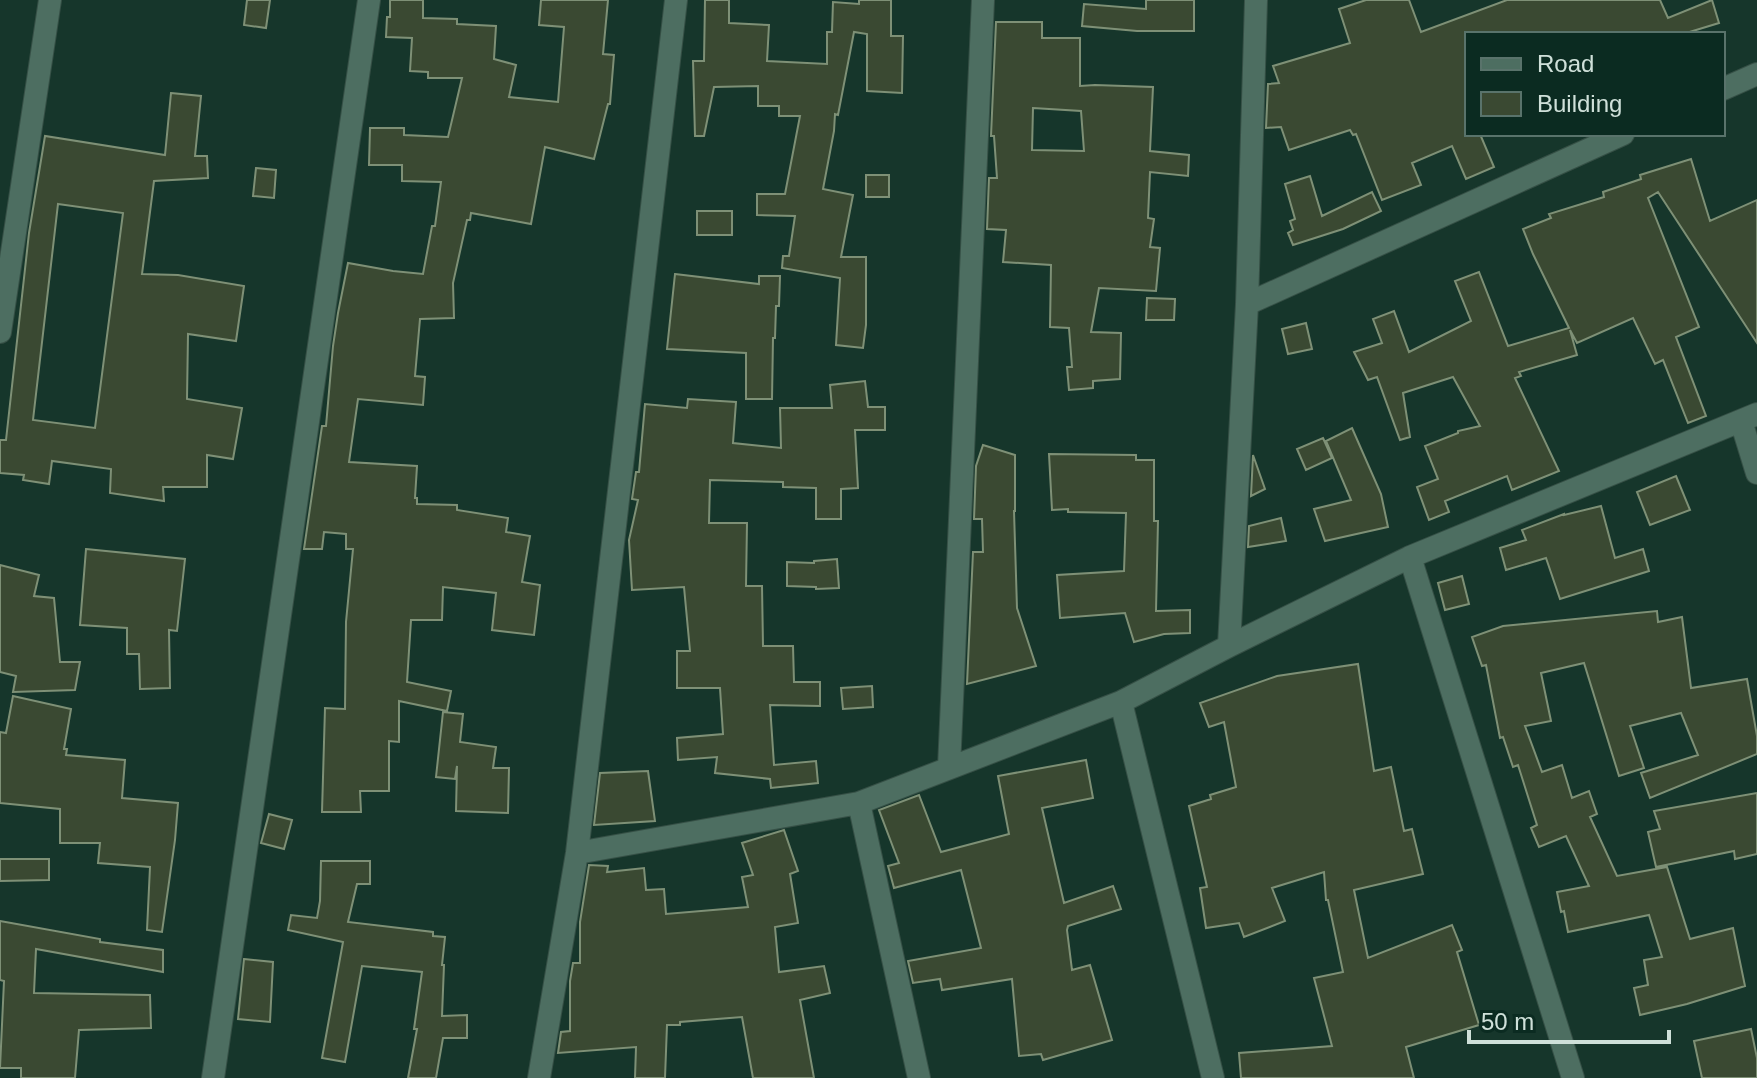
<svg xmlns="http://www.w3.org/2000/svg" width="1757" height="1078" font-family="Helvetica,sans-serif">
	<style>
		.building { fill: #3a4932; stroke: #7e9076; stroke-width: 2; fill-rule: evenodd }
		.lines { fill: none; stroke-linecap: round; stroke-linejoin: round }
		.minor-casing { stroke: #365046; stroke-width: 24 }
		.minor { stroke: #4d6e61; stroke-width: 22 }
	</style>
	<rect width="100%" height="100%" fill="#16362b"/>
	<path class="building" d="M247,0H270L266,28L244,25Z
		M390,0H423V18L457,19V24L496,26L494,59L516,65L509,97L558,102L564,27L539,25L541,0H608L603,54L614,55L610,104H608L594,159L545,147L531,224L471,213L470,220H467L453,283L454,318L420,319L415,376L425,377L423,405L358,399L349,462L417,466L415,498H417V504L457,505V510L508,518L506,532L530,536L522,582L540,585L534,635L492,630L496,593L443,587L442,620H411L407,682L451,691L447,711L399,701V742L389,741V791H360L361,812H322L325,708L345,709L346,622L353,549H346V534L324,532L322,549H304L322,426H326L333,346L338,313L348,263L393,271L423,274L432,226H435L441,182L402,181V165H369L370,128H404V135L448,137L462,78H428V72L410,71L412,38L386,37L387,17H390Z
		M705,0H729V23L769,25L767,61L827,64V32H832L833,2L859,4V0H891V36H903L902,93L867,91V34L854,32L838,115L835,114L834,131L823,189L853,195L841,257H866V325L863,348L836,345L840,278L782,268L783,256H789L795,216L757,215V194H785L800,116H779V106H758V86L714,87L704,136H695L693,61H704Z
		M1146,0H1194V31H1137L1082,26L1084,4L1146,9Z
		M1366,0H1409L1421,32L1507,0H1660L1668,18L1712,0L1719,23L1683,34H1467V134H1480L1494,167L1466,179L1452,146L1412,163L1421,185L1382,200L1356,134L1353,135L1350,130L1289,150L1281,127L1266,128L1268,84L1279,83L1273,66L1350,43L1339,9Z
		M996,22H1042V38H1080V86L1095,85L1153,87L1150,151L1189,155L1188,176L1150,172L1148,218L1154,219L1150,247L1160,248L1156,291L1099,288L1091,332L1121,333L1120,379L1093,381V388L1069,390L1067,367H1072L1069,328L1050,327L1051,265L1003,262L1006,230L987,229L989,178H997L994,136H991ZM1033,108L1081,111L1084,151L1032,150Z
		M171,93L201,96L195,156H207L208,178L154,181L142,274L178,275L244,286L236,341L188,334L187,399L242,408L233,459L207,455V487H163L164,501L110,493L111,469L52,461L49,484L23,480L24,475L0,473V440H6L29,233L45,136L165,155ZM58,204L123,213L95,428L33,420Z
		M1691,159L1710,221L1757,200V343L1658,192L1648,198L1699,327L1676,337L1706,416L1688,423L1663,360L1655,364L1633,318L1577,343L1570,330L1577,355L1519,372L1521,376L1515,378L1559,471L1512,490L1507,476L1445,501L1449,512L1429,520L1417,487L1438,479L1425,446L1458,433V431L1480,426L1453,377L1403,393L1410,437L1400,440L1377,377L1368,380L1354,352L1382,343L1373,319L1394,311L1409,352L1471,321L1455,281L1479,272L1508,346L1569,328L1533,254L1523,229L1551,218L1549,214L1604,197L1603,192L1641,179L1640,175Z
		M256,168L276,170L274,198L253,196Z
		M866,175H889V197H866Z
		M1310,176L1322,216L1372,192L1381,211L1343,229L1293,245L1288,233L1293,230L1290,221L1295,219L1285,184Z
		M697,211H732V235H697Z
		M675,274L759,284V276H780L779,306H776L775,338H773L772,399H746V353L667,349Z
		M1147,298L1175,299L1174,320H1146Z
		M1306,323L1312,349L1288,354L1282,329Z
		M865,381L868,407H885V430H855L858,488L841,489V519H816V488L783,487V482L710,480L709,523H747L746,586H762L763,646H793L794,682H820V706L770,705L774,765L816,761L818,783L771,788L770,779L715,773L717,757L678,760L677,738L723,734L720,688H677V651H690L684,587L632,590L629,540L638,500L632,499L636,472H639L645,404L687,408L688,399L736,402L733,443L781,448L780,408H832L830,385Z
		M1352,428L1381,494L1388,527L1325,541L1314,509L1351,500L1326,441Z
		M1323,438L1332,458L1306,470L1297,449Z
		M983,445L1015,455V511H1014L1017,608L1036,666L967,684L973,552H983L982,519H974L976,466Z
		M1049,454L1136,455V460H1154V521H1158L1156,611L1190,610V633L1164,634L1134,642L1125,613L1060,618L1057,575L1124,571L1126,513L1068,512V509L1052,510Z
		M1253,455L1265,489L1251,496Z
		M1676,476L1690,510L1650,525L1637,492Z
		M1601,506L1615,558L1643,549L1649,571L1560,599L1546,558L1506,570L1500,548L1526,540L1522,530L1564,514V515Z
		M1281,518L1286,541L1248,547L1249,526Z
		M86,549L185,559L177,631L169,630L170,688L140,689L139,654H127V628L80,625Z
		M837,559L839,588L816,589V587L787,586V562L814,563V561Z
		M0,565L39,575L34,596L54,598L60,662H80L75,690L13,692L16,676L0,672Z
		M1462,576L1469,604L1445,610L1438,583Z
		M1657,611L1658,622L1682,617L1691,688L1747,679L1757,736V754L1650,798L1641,773L1698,755L1681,713L1630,726L1644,768L1619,776L1584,663L1541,673L1551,721L1525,726L1542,772L1562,765L1572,798L1589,791L1597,814L1590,817L1617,876L1667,867L1690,939L1733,928L1745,986L1687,1004L1640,1015L1634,988L1648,985L1644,960L1662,957L1649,915L1568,932L1564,911L1561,912L1557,892L1589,886L1566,836L1539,847L1531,828L1537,825L1518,765L1513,767L1503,737L1500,738L1486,665L1482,666L1472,637L1503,626Z
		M1358,664L1374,771L1391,767L1404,831L1412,829L1423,874L1354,890L1368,958L1452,925L1462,950L1457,952L1479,1025L1406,1047L1414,1078H1241L1239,1053L1332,1046L1314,978L1343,972L1328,900H1326L1324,872L1272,888L1285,921L1244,937L1239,923L1206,928L1200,888L1207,887L1189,806L1211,799L1210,795L1236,787L1224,722L1209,727L1200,703L1277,676Z
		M872,686L873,707L843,709L841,688Z
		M13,696L71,709L64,749H67L66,755L125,760L122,798L178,803L175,840L162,932L147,930L150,867L98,863L100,843H60V809L0,803V732L6,733Z
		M443,712L463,714L460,742L496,747L493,768H509L508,813L456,811L457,766L455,779L436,777Z
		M1086,760L1093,798L1042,808L1064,903L1113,886L1121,909L1068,926L1067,930L1072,970L1090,965L1112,1040L1043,1060L1041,1054L1019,1056L1012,979L942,990L940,979L913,983L908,961L981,948L961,870L894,888L888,866L899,863L879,810L919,795L941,852L1009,834L998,776Z
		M648,771L655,821L594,825L600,773Z
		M1757,793V854L1735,859L1734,851L1656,867L1648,832L1660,829L1654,811Z
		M269,814L292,820L284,849L261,843Z
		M784,830L798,871L790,874L798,923L775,927L779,972L824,966L830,993L800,1000L814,1078H753L742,1017L680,1022V1025H667L665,1078H635L636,1047L558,1053L561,1032L570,1031V981L573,963H580V922L589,865L608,866L607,872L644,868L646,890L664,889L666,914L748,907L742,877L753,875L742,843Z
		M0,859H49V880L0,881Z
		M321,861H370V884H357L348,922L433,932V936L445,937L442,965H444L442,1016L467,1015V1038H443L436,1078H408L417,1029H414L422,972L362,966L345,1062L322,1058L343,942L288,930L291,915L317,918L320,901Z
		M0,921L100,939V942L163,950V972L36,949L34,993L150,995L151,1028L79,1030L75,1078H21V1068H0L4,981L0,980Z
		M244,959L273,962L270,1022L238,1019Z
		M1751,1029L1757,1058V1078H1702L1694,1041Z"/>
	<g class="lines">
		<defs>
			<path id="minor" d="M1723,89L1757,74
				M1247,304L1623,134
				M0,332L50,0
				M1741,421L1757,473
				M1410,557L1573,1078
				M1229,646L1247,304L1256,0
				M1121,702L1213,1078
				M949,768L983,0
				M859,803L919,1078
				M577,853L859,803L1121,702L1229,646L1410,557L1757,414
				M213,1078L369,0
				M539,1078L577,853L676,0"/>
		</defs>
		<use href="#minor" class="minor-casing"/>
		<use href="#minor" class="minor"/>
	</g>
	<rect x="1465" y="32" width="260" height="104" fill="#0b2b21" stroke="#59736b" stroke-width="2"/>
	<rect x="1481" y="58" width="40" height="12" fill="#4d6e61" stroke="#59736b" stroke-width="2"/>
	<text x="1537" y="72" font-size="24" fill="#cfe0d9">Road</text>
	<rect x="1481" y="92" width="40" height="24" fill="#3a4932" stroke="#59736b" stroke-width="2"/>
	<text x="1537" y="112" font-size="24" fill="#cfe0d9">Building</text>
	<path d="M1469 1030v12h200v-12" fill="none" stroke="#cfe0d9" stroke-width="4"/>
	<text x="1481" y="1030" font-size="24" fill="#cfe0d9" stroke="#0b2b21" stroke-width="6" paint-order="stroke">50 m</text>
</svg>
